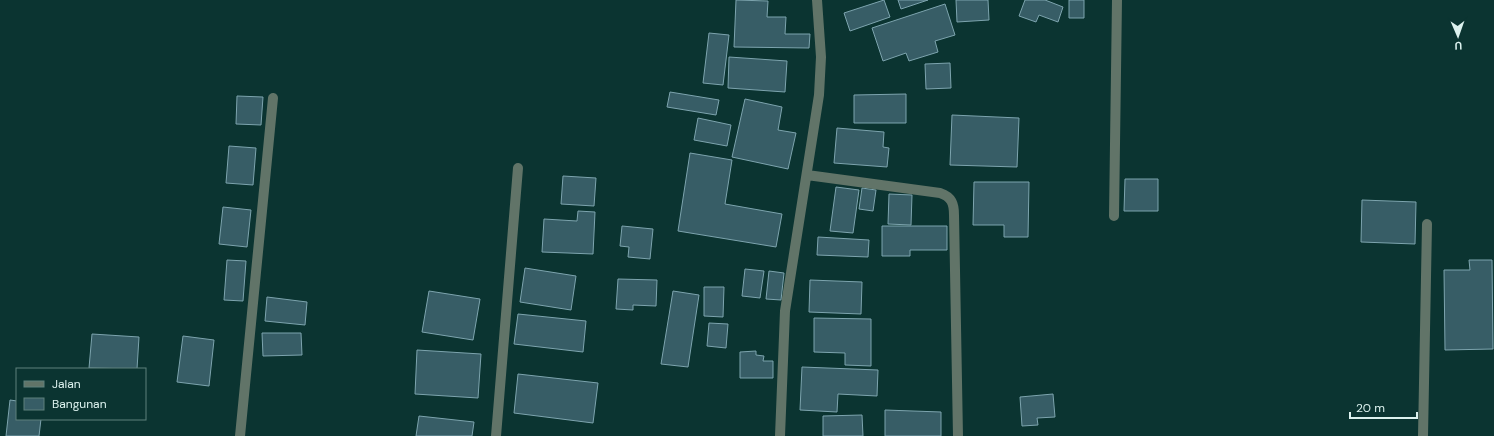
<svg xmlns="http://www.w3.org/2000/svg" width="1494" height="436" font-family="'DM Sans',sans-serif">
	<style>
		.building { fill: #375d66; stroke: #7da4ae }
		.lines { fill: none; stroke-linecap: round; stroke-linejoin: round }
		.street { stroke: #617468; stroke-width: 10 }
	</style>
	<rect width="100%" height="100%" fill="#0b3431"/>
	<path class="building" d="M736,0L768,1L767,17H786L785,34H810L809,48L734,47Z
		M884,0L890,17L850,31L844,13Z
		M898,0H928L901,9Z
		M956,0H988L989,20L957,22Z
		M1025,0H1045L1063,7L1058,22L1039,15L1036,22L1019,16Z
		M1069,0H1084V18H1069Z
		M945,4L955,35L935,41L938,52L909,61L906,53L883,61L872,28Z
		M709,33L729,35L723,85L703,83Z
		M729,57L787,61L785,92L728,88Z
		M950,63L951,88L926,89L925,64Z
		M670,92L719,100L716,115L667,107Z
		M906,94V123H854V95Z
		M237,96L263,97L261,125L236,124Z
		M745,99L782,107L778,130L796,133L788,169L732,157Z
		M952,115L1019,118L1017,167L950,165Z
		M698,118L731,125L727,146L694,140Z
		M837,128L884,132L883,147L889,148L887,167L834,163Z
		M229,146L256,148L253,185L226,183Z
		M690,153L732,160L725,204L782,214L776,247L678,231Z
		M563,176L596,178L594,206L561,204Z
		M1125,179H1158V211H1124Z
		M974,182H1029L1028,237H1004V225H973Z
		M836,187L859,190L853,233L830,231Z
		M862,188L876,190L873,211L859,209Z
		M889,194L912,195L911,225L888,224Z
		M1362,200L1416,202L1415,244L1361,242Z
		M223,207L251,210L247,247L219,244Z
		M578,211L595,212L593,254L542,252L544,219L577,221Z
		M622,226L653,229L650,259L628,257L629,247L620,246Z
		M882,226H947V250H910V256H882Z
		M818,237L869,240L868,257L817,255Z
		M227,260L246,261L243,301L224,300Z
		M1469,260H1492L1493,349L1445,350L1444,270H1470Z
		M525,268L576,276L571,310L520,302Z
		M745,269L764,271L760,298L742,296Z
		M769,271L784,273L781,300L766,299Z
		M618,279L657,280L656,306L633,305V310L616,309Z
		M810,280L862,282L861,314L809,312Z
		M704,287H724L723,317L704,316Z
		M429,291L480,299L473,340L422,332Z
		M673,291L699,295L688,367L661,364Z
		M267,297L307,302L305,325L265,321Z
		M518,314L586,321L583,352L514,344Z
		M814,318L871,319V366L845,365V353L814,352Z
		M709,323L728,324L726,348L707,346Z
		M262,333H301L302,355L263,356Z
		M92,334L139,337L137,369L89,368Z
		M183,336L214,340L209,386L177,382Z
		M417,350L481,354L478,398L415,394Z
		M756,351V355L764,356L763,361H773V378H740V352Z
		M802,367L878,370L877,396L838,394L837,412L800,410Z
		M518,374L598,383L593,423L514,413Z
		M1053,394L1055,417L1037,418L1038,425L1022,426L1020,397Z
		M10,400L17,401V419H41L39,436H6Z
		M885,410L941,412V436H885Z
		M862,415L863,436H823V416Z
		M419,416L474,422L472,436H416Z"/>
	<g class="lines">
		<path class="street" d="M807,175L940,193C952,197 954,204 954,215L958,436
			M1114,216L1117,0
			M240,436L273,98
			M496,436L518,168
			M780,436L785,311L819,95L821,57L817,0
			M1423,436L1427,224"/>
	</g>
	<rect x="16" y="368" width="130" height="52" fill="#0b3431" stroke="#5f807d"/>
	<rect x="24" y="381" width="20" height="6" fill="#617468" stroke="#5f807d"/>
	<text x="52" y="388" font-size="12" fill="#dcf1ee">Jalan</text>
	<rect x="24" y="398" width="20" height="12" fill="#375d66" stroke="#5f807d"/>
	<text x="52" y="408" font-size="12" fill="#dcf1ee">Bangunan</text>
	<g transform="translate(1458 36) rotate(178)" stroke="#0b3431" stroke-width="3" paint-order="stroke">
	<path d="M0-3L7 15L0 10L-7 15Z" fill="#dcf1ee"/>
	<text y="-6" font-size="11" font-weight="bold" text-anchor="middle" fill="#dcf1ee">U</text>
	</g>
	<path d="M1350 412v6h67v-6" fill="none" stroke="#dcf1ee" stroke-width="2"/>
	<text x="1356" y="412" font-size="12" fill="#dcf1ee" stroke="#0b3431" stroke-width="3" paint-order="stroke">20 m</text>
</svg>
